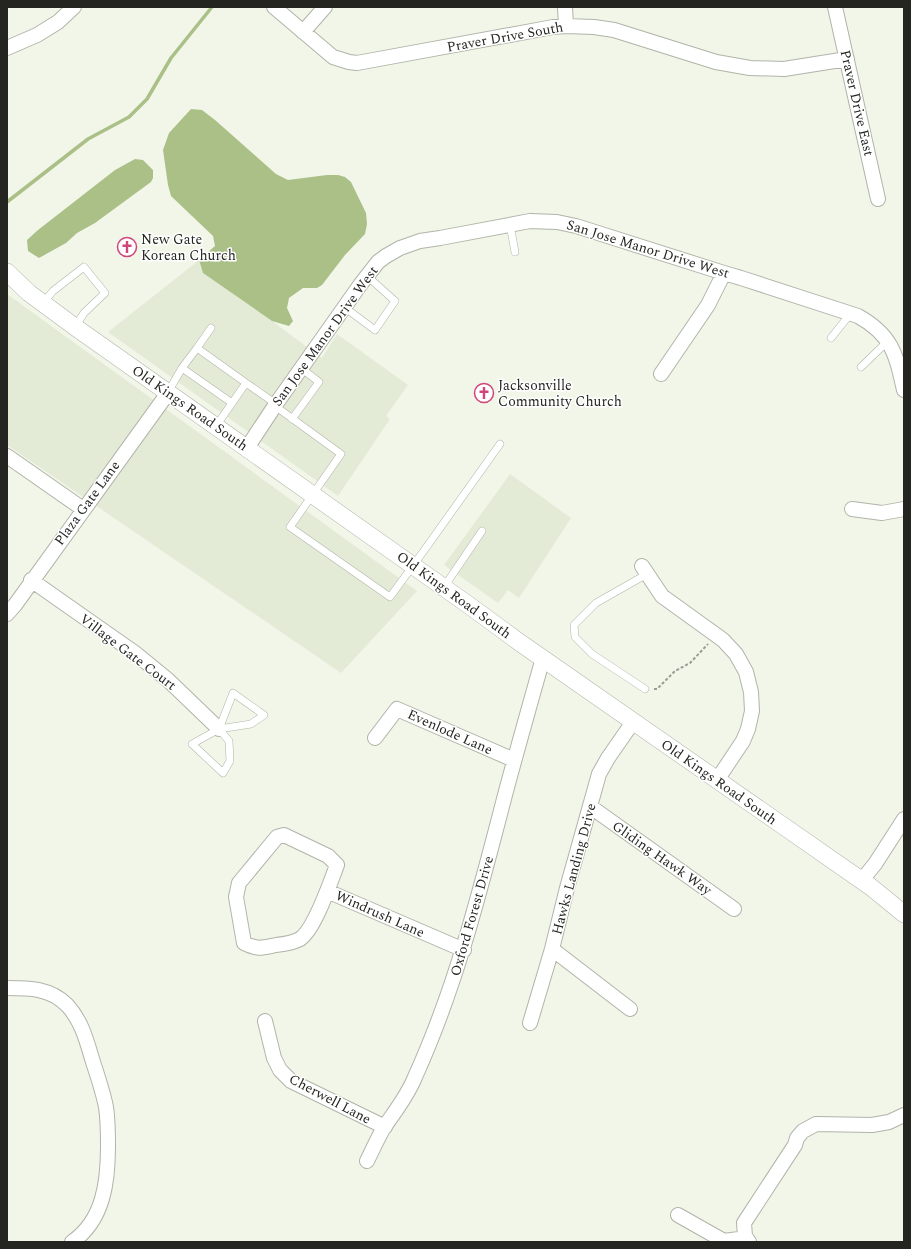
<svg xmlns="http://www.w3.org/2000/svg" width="911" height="1249" font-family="Spectral,serif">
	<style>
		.built { fill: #e3ebd7 }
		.water { fill: #abc087 }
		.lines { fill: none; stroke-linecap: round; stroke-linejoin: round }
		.stream { stroke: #abc087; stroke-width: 3.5 }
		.service-casing { stroke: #b0b4a9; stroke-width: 8 }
		.minor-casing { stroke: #b0b4a9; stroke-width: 16 }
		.tertiary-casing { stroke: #b0b4a9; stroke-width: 18 }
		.path { stroke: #999c93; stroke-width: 2; stroke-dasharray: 3 2; stroke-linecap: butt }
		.service { stroke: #fff; stroke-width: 7 }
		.minor { stroke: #fff; stroke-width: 14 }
		.tertiary { stroke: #fff; stroke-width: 17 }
		.labels { text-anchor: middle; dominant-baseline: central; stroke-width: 3; stroke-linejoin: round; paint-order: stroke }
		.street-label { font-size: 14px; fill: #242521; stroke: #fff }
		.poi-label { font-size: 14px; fill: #242521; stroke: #fff; text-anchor: start }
	</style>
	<rect width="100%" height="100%" fill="#f1f6e9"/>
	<path class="built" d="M199,260L203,273L272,321L322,358L337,334L408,385L386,416L390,419L338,496L108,332Z
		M7,294L417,591L341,673L7,445Z
		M510,474L571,518L519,598L508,590L498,603L444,565Z"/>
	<path class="water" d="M191,109L202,110L215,120L276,174L288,180L327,175H338L345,177L351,182L366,213L367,224L365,234L345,255L322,285L317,288H303L289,298L287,308L293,321L289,326L272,321L203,273L199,260L215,246L213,236L171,196L168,185L163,150L169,133Z
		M135,159L143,160L153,170V178L151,182L95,223L77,233L66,243L39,258L28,251L27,240L38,230L115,170Z"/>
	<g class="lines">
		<path class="stream" d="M7,202L88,139L129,117L147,99L171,58L212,7"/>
		<defs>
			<path id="service" d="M510,225L515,252
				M43,303L53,291L84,267L105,293L84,313L75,327
				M344,307L375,330L395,301L367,276
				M831,338L851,313
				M197,348L211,328
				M861,367L888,341
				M182,368L232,403
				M168,392L182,368L197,348L246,383
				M275,406L341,454L290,527L390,597L423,552L500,444
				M292,419L319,382L301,368
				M216,426L246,383L276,404
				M444,587L482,531
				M645,689L592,654L575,637L574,625L596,603L647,574
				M219,729L233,693L264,715L251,724L219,729L192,744L223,773L230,761L229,741L219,729"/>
			<path id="minor" d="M274,7L333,57L349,62L357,63L553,27L566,26L594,27L614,30L716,62L750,68L784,69L847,59
				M565,7L566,26
				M835,7L878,199
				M303,32L325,7
				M7,48L37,35L58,22L74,7
				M661,374L708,305L724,273
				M247,448L276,404L360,285L378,262L386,256L400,248L420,241L440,238L530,221L557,222L576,226L724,273L741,278L858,316C892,335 896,354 904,390
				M7,456L83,509
				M852,509L882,513L904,509
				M642,566L662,596L723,640L736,654L746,672L751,692L752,711L748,729L743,741L717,780
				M31,580L135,653L168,680L219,729
				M7,614L15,605L168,393
				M375,738L397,709L514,760
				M591,807L734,909
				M284,835L328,856L337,865C330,883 315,929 300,939C293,943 285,944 276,945C261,948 259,950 244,943L236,897L239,883L277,837Z
				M861,881L875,864L904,819
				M327,891L464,950
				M552,949L630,1009
				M7,988C29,988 50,988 67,1005C82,1021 87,1042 93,1062C98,1077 103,1092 106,1107C108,1120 108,1133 108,1146C108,1181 104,1220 72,1242
				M265,1021L274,1058L280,1070L291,1081L385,1127
				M530,1023L552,949L567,888L599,774L608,758L633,722
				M367,1161C373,1149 378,1137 385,1126C396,1110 408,1095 415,1077C456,987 480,891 505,795C517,750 530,704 543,658
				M678,1215L724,1241L746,1238
				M749,1242L745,1236L744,1223L795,1145L797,1138L803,1131L816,1124L872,1125L889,1122L904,1115"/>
			<path id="tertiary" d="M7,272L29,293L75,327L470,606L519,642L871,887L904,914"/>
		</defs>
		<use href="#service" class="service-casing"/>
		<use href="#minor" class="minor-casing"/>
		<use href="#tertiary" class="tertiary-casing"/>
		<path class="path" d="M654,689H657L675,671L690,663L708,644"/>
		<use href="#service" class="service"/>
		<use href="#minor" class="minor"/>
		<use href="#tertiary" class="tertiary"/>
	</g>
	<defs>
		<symbol id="church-ring" viewBox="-11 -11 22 22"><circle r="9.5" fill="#fff" stroke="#d0457a" stroke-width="1.5"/><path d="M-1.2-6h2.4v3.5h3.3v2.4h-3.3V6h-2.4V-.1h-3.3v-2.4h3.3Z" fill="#d0457a"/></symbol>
	</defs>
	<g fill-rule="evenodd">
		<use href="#church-ring" x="116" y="236" width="22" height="22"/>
		<use href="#church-ring" x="473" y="382" width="22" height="22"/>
	</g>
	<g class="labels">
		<g class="street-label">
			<text transform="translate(505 37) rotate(-10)">Praver Drive South</text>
			<text transform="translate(857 103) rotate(77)">Praver Drive East</text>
			<text transform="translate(648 249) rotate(17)">San Jose Manor Drive West</text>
			<text transform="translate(325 336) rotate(-54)">San Jose Manor Drive West</text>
			<text transform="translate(190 408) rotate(35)">Old Kings Road South</text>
			<text transform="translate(87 503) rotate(-54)">Plaza Gate Lane</text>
			<text transform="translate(454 595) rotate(36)">Old Kings Road South</text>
			<text transform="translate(128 652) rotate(37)">Village Gate Court</text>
			<text transform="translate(450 732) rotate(24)">Evenlode Lane</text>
			<text transform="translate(719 782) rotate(35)">Old Kings Road South</text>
			<text transform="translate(662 858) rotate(35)">Gliding Hawk Way</text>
			<text transform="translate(574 869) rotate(-75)">Hawks Landing Drive</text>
			<text transform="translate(380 914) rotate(24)">Windrush Lane</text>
			<text transform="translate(472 916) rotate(-74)">Oxford Forest Drive</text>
			<text transform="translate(330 1099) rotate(28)">Cherwell Lane</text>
		</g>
		<g class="poi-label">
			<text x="141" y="239">New Gate<tspan x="141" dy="16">Korean Church</tspan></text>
			<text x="498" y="385">Jacksonville<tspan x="498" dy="16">Community Church</tspan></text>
		</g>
	</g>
	<rect width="911" height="1249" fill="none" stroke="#242521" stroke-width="16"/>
</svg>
